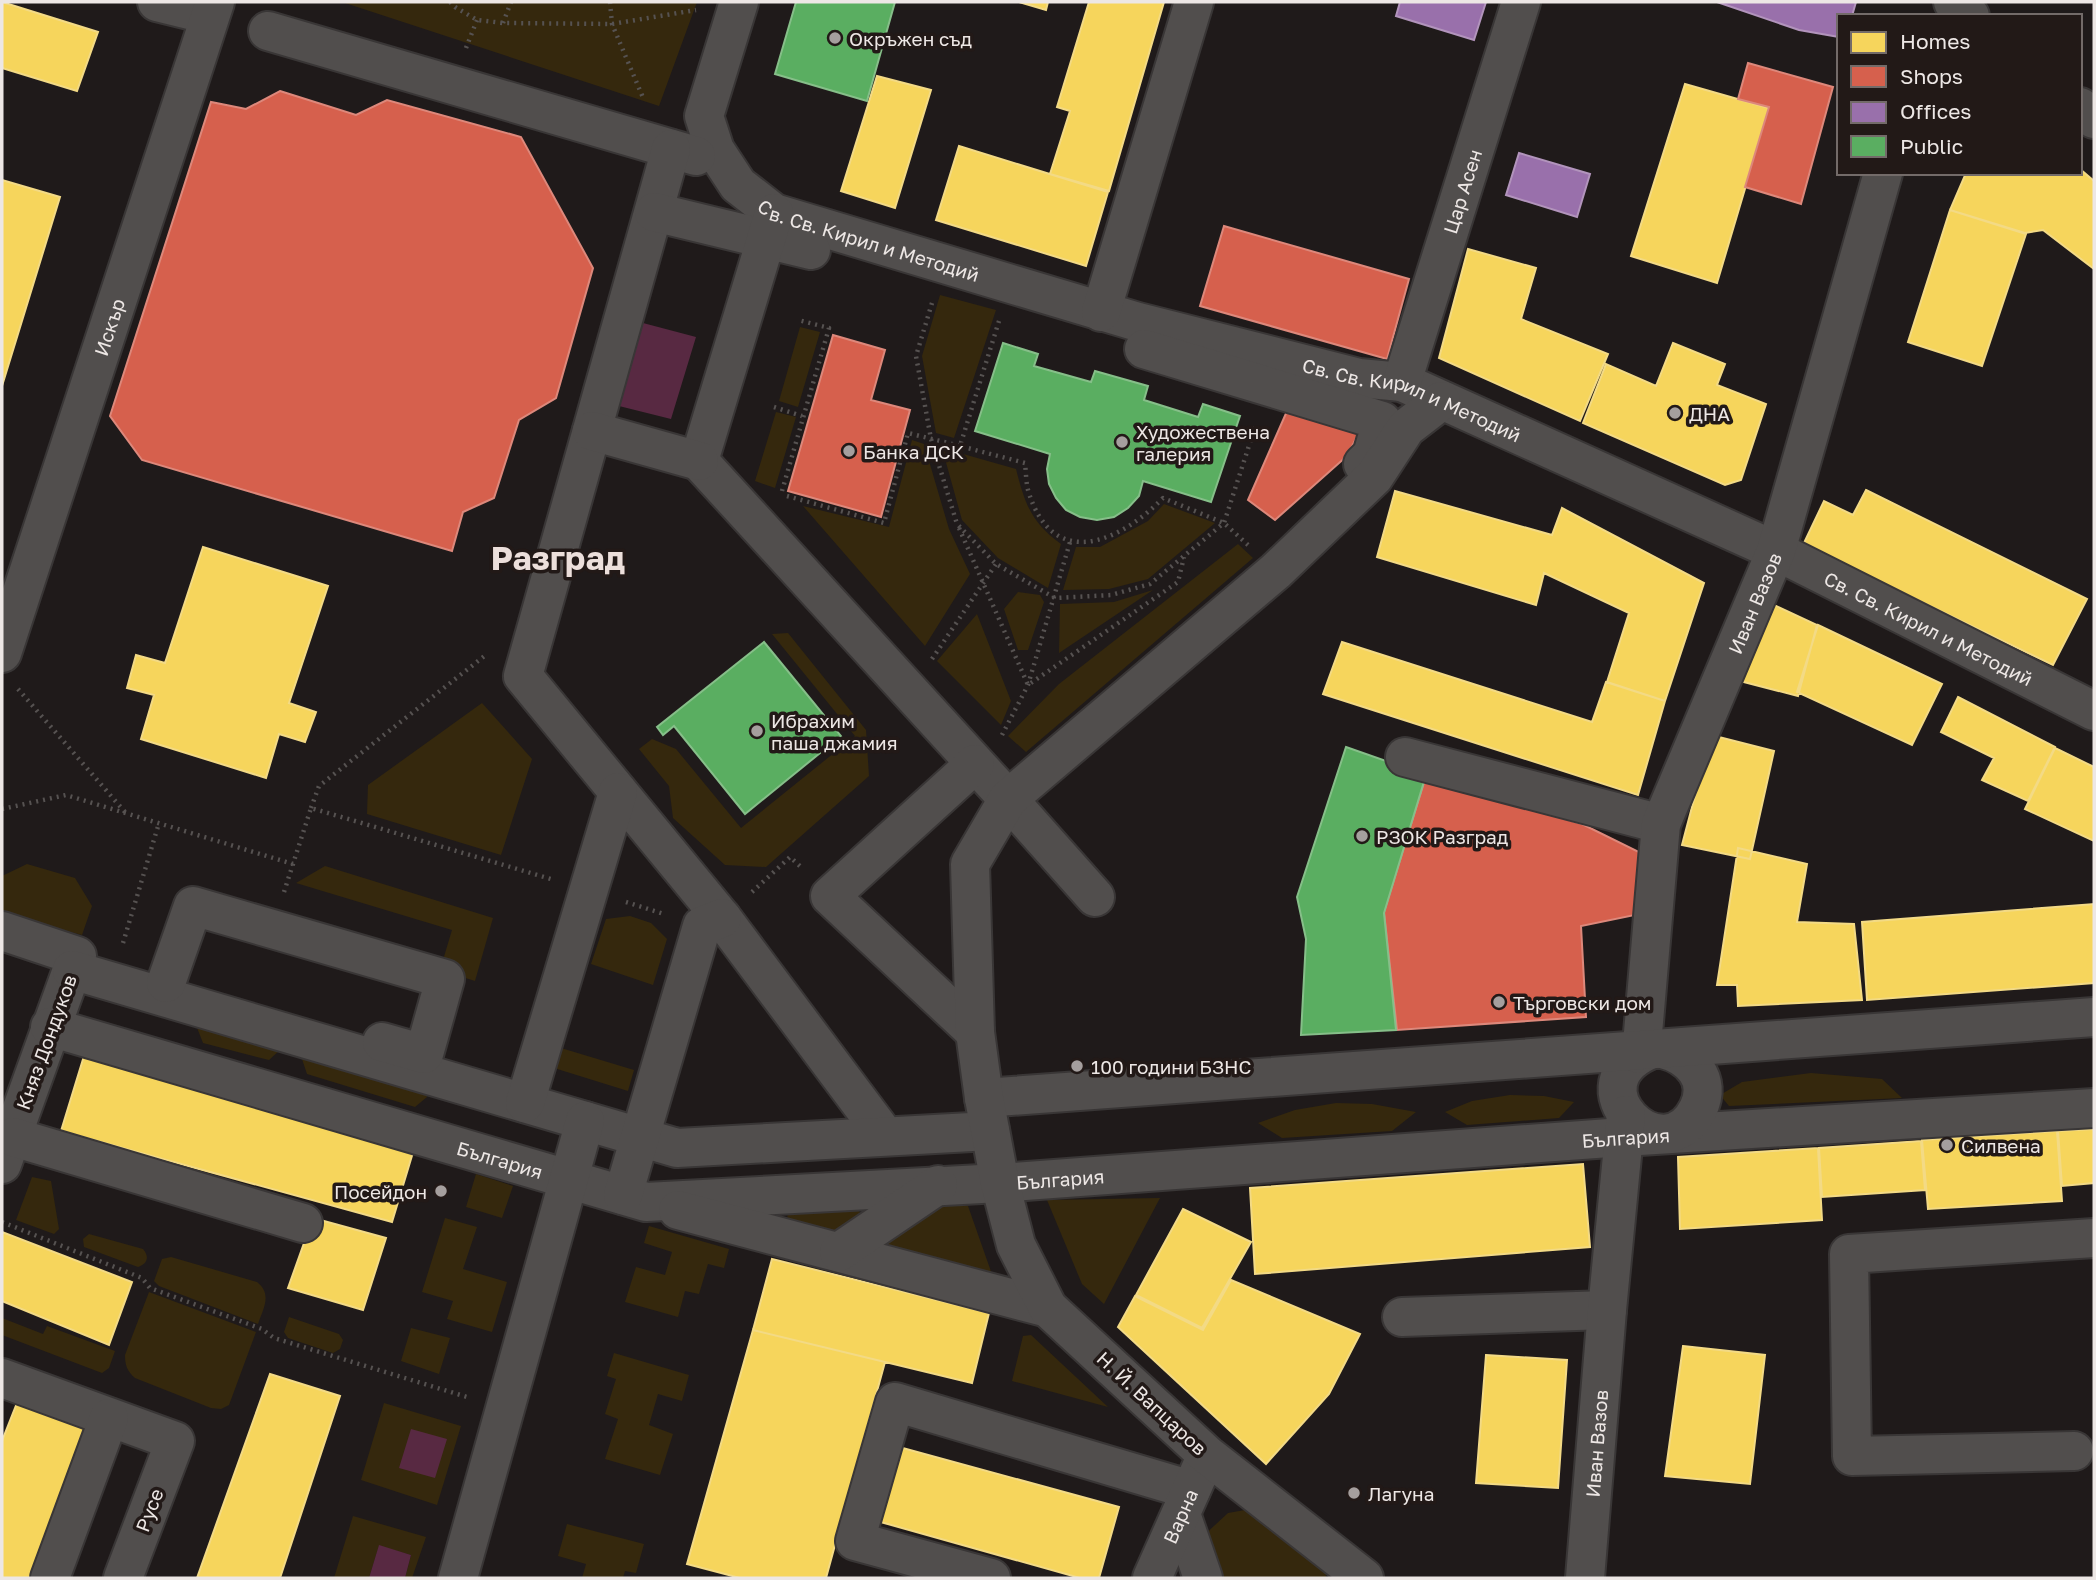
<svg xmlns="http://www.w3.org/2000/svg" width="2096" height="1580" font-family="'Golos Text',sans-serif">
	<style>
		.green { fill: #35280d }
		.water { fill: #582942 }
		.homes { fill: #f6d55c; stroke: #f3da85; stroke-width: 2 }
		.shops { fill: #d6604d; stroke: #dd887b; stroke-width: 2 }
		.offices { fill: #9970ab; stroke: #b294bc; stroke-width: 2 }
		.public { fill: #5aae61; stroke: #86bf89; stroke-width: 2 }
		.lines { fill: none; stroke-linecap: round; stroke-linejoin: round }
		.minor-casing { stroke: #393636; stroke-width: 42 }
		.path { stroke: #565251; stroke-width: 4.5; stroke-dasharray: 2 5; stroke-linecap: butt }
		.minor { stroke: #514e4d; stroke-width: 38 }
		.poi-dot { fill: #a59f9e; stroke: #221917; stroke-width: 2.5 }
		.labels { text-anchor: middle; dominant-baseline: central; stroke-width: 7; stroke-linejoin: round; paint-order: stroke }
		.poi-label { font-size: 19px; fill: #ede7e5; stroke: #221917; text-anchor: start }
		.street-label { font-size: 19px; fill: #ede7e5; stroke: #221917 }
		.town-label { font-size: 33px; font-weight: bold; fill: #ecdfdb; stroke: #221917 }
	</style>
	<rect width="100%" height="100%" fill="#1f1a1a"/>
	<path class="green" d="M342,2H697L659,106Z
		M940,295L996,310L954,438L936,433L922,356Z
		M800,327L820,332L798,407L779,401Z
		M776,412L796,417L775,488L755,481Z
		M912,440L924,444L949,529L970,574L925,646L803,506L889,527Z
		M942,448L1016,469C1025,504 1031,522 1061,544L1048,588L998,558L962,520Z
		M1164,504L1215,523L1148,579L1109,589L1063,590L1076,547H1100L1148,521Z
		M1238,544L1253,558L1026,752L1008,736L1059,684Z
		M1153,590L1059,653L1060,604L1114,602Z
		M1018,592L1040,595L1044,602L1028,650H1018L1004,609Z
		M977,614L1011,701L1001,725L937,661Z
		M788,633L866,730L869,776L766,867L725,865L673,818L669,786L639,749L652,739L676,749L741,828L855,736L772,634Z
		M482,703L532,759L501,855L367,814L368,785Z
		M27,864L75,878L92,906L82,935L2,913V876Z
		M325,866L493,918L475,981L440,970L452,930L296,883Z
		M630,916L651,923L667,939L653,985L591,964L606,919Z
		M194,1020L280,1050L269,1060L203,1043Z
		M561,1048L634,1070L628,1091L554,1068Z
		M314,1050L423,1081L427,1097L415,1107L307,1074L302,1059Z
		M1811,1073L1882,1079L1902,1098L1729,1106L1720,1095L1742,1082Z
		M1510,1095L1544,1096L1574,1102L1559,1118L1467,1125L1445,1112L1472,1101Z
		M1336,1103L1372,1104L1416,1112L1392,1131L1282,1138L1258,1123L1295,1110Z
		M476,1174L513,1186L502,1218L466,1207Z
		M32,1177L51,1181L59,1229L54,1234L16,1220Z
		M1160,1198L1104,1304L1082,1284L1047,1200Z
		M854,1204L863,1217L835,1237L796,1229L787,1216L798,1207Z
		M926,1205L968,1206L994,1280L860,1248Z
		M445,1218L477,1227L463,1269L507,1282L492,1332L447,1319L453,1301L422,1292Z
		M649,1226L729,1249L724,1268L708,1264L699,1294L685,1291L678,1317L625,1302L636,1267L665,1275L672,1252L644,1243Z
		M89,1234L143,1249C150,1257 147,1264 138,1267L84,1247L83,1239Z
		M171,1257L257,1282C272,1294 264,1307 258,1324L159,1286L154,1281L162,1259Z
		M149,1292L256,1332L229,1405L221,1409L211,1408L135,1378C127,1371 125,1365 125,1355Z
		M289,1317L339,1334L343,1340L340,1349L333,1353L288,1338L284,1332Z
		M2,1318L43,1334L47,1326L115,1351L109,1368L102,1373L2,1335Z
		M411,1328L450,1338L439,1374L401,1361Z
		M1031,1335L1108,1407L1012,1381L1023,1336Z
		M614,1353L689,1375L682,1401L658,1394L649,1425L673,1434L660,1475L605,1459L618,1419L605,1414L616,1379L607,1376Z
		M384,1403L461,1426L437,1505L361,1480Z
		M1262,1507L1325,1553L1326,1578H1214L1201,1538L1228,1513Z
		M353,1516L426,1537L412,1578H405L411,1555L379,1546L369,1578H334Z
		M567,1524L644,1544L636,1573L625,1571L623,1578H582L586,1564L558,1556Z"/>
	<path class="water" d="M643,323L696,337L671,419L619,406Z
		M411,1429L447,1439L435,1478L399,1468Z
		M379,1545L411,1555L405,1578H369Z"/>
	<path class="homes" d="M2,2L98,32L77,91L2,68Z
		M1019,2H1048L1046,10Z
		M1089,2H1164L1109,191L1050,174L1070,111L1057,107Z
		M877,76L931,90L895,208L841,191Z
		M1685,84L1769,108L1717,283L1631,256Z
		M959,146L1108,192L1086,266L936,220Z
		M2080,169L2094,181V269L2043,230L2025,233L1950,210L1966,173H2080Z
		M2,180L60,197L2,386Z
		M1950,210L2026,234L1982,366L1908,342Z
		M1468,249L1536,268L1521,319L1608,354L1580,421L1439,358Z
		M1673,343L1725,364L1717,385L1766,404L1741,480L1725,485L1583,423L1606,364L1656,386Z
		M1866,490L2087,599L2053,665L1803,545L1824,501L1853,515Z
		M1395,491L1552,535L1562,508L1704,583L1665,701L1607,682L1629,613L1544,573L1536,605L1377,557Z
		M203,547L328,586L289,703L316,712L305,742L279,734L266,778L141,739L154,695L127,688L136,655L165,663Z
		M1757,597L1817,625L1798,696L1736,680Z
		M1818,625L1942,684L1912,745L1797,692Z
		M1342,642L1592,722L1606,682L1665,701L1638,795L1323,694Z
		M1958,697L2055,747L2028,801L1982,780L1994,758L1941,732Z
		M1711,735L1774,751L1750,859L1682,845Z
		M2055,748L2094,767V841L2025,809Z
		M1738,848L1807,864L1797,922L1854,924L1862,1000L1738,1006L1737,985H1717Z
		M2094,904V983L1867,1000L1862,922Z
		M84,1056L414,1149L392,1222L61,1131Z
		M2094,1129V1183L2062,1186L2058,1131Z
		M2057,1131L2062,1201L1928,1209L1922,1140Z
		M1921,1141L1925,1190L1822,1197L1819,1148Z
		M1818,1148L1822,1220L1680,1229L1678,1157Z
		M1583,1164L1590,1247L1255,1274L1250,1188Z
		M1183,1209L1251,1242L1202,1328L1136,1295Z
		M313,1218L386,1238L363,1310L288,1288Z
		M2,1232L132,1282L109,1345L2,1301Z
		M772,1259L989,1313L972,1383L753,1330Z
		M1231,1280L1360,1334L1329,1394L1266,1464L1118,1327L1135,1296L1203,1330Z
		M753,1330L885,1362L826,1578H740L687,1564Z
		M1683,1346L1765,1355L1750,1484L1665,1476Z
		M1486,1355L1567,1360L1558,1488L1476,1483Z
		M270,1374L340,1396L280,1578H197Z
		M17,1403L86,1429L30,1578H2V1441Z
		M899,1447L1119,1507L1099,1578H1080L877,1521Z"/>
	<path class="shops" d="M1748,63L1833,87L1801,204L1745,187L1769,107L1738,99Z
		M280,91L356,115L387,100L521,137L593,268L556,398L519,420L494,498L463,512L452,551L142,460L110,416L211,102L246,109Z
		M1224,226L1409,279L1387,359L1200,306Z
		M833,335L885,350L871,400L910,410L881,517L788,491Z
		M1291,402L1365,421L1347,456L1275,520L1248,500Z
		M1426,776L1582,824L1645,855L1635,915L1581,926L1586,1017L1397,1030L1384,912Z"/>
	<path class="offices" d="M1400,2H1486L1474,40L1396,16Z
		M1717,2H1856L1852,16H1839V37L1799,30Z
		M1519,153L1590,174L1577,217L1506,195Z"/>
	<path class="public" d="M796,2H895L867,101L775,74Z
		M1003,343L1038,354L1034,366L1091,382L1095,371L1148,386L1144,400L1198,417L1203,404L1240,416L1211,502L1143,481L1139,496L1128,508L1114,517L1097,520L1080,517L1066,510L1056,498L1049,484L1047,469L1050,454L975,431Z
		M764,642L841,736L745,814L674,726L663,735L657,727Z
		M1346,747L1426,775L1384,913L1396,1030L1301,1035L1306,939L1297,897Z"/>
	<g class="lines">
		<defs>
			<g id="minor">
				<path d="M157,2L210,15"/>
				<path id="s1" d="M739,2L704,116L715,150L738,185L774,213L1138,322L1359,378L1402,382L1776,551L2094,711"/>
				<path d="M1953,2L1970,16"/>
				<path d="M268,31L696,156"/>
				<path d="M2080,107L2094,119"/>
				<path d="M671,149L523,676L722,918L885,1136"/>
				<path d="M654,212L811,250"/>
				<path d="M774,213L699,461L1008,799L1095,897"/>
				<path d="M1101,312L1194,2"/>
				<path d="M1144,349L1382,421L1372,455L1363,464"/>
				<path id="s2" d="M1402,382L1521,2"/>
				<path d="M592,431L699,461"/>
				<path id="s3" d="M2,653L215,2"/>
				<path d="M1405,757L1661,824"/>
				<path d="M975,764L830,896L975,1032"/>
				<path d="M2,931L77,956L2,1164"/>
				<path d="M72,970L677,1148L990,1131"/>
				<path d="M166,983L193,906L445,979L424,1054L382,1042"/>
				<path id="s4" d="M50,1027L646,1202L1000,1183L1623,1137L2094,1108"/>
				<path d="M1652,1049C1566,1084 1664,1178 1698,1109C1713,1079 1690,1056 1663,1049"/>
				<path id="s5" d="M1639,1054L1643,1033L1661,824L1776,551L1883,173"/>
				<path d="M984,1098L2094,1017"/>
				<path d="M525,1103L618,792"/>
				<path d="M13,1137L303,1223"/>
				<path d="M623,1195L702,926L722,918"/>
				<path d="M678,1210L1048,1308"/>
				<path d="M839,1252L938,1185"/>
				<path d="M1402,1317L1607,1310"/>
				<path d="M2,1378L175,1441L123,1578"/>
				<path d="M2074,1451L1852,1456L1849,1254L2094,1238"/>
				<path d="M1181,1514L1203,1578"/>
				<path d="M50,1578L109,1418"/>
				<path d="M458,1578L585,1121"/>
				<path d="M991,1578L855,1541L895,1402L1191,1490"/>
				<path id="s6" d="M1152,1578L1201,1468"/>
				<path d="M1364,1578L1207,1455L1048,1308L1016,1245L1000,1183L984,1098L975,1032L970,864L1008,799L1276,571L1374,477L1406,428L1441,401"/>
				<path id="s7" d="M1585,1578L1607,1310L1626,1115"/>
			</g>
		</defs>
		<use href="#minor" class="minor-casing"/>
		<path class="path" d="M450,2L455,7L477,20L503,23L612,24L696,10
			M610,2L612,24L644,100
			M503,23L511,2
			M466,48L477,20
			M932,303L916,356L931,439L957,524L996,564L1055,598L1111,595L1150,584L1224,523L1256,424
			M999,321L960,446L1025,463C1026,472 1026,482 1028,490C1052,572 1119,543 1163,498L1224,523L1248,545
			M774,407L802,416
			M782,491L829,328L798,320
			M787,496L884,523L908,433L960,446
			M959,528L1028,685L1178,582L1184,557
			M932,659L996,564
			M18,689L125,812
			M1002,735L1028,685L1070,542
			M311,808L319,786L487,654
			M2,809L66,795L293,864
			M284,892L311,808L551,879
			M752,892L790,857L802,868
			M626,902L664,914
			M123,943L159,823
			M2,1222L142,1278L150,1288L262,1329L274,1338L467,1397"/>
		<use href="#minor" class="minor"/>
	</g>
	<g class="poi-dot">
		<circle cx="835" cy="38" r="7"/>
		<circle cx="1675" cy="413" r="7"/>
		<circle cx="1122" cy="442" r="7"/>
		<circle cx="849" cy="451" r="7"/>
		<circle cx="757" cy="731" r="7"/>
		<circle cx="1362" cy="836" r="7"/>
		<circle cx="1499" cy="1002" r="7"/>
		<circle cx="1077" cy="1066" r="7"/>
		<circle cx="1947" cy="1145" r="7"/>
		<circle cx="441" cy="1191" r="7"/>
		<circle cx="1354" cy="1493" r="7"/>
	</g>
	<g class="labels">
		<g class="poi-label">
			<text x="849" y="38">Окръжен съд</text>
			<text x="1689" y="413">ДНА</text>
			<text x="1136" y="431">Художествена<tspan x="1136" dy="22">галерия</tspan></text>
			<text x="863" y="451">Банка ДСК</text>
			<text x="771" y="720">Ибрахим<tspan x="771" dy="22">паша джамия</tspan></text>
			<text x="1376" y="836">РЗОК Разград</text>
			<text x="1513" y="1002">Търговски дом</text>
			<text x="1091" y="1066">100 години БЗНС</text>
			<text x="1961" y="1145">Силвена</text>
			<text x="427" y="1191" text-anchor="end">Посейдон</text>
			<text x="1368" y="1493">Лагуна</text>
		</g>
		<g class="street-label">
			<text stroke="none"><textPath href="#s2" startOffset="200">Цар Асен</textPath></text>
			<text stroke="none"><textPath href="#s1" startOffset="341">Св. Св. Кирил и Методий</textPath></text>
			<text stroke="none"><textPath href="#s3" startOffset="343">Искър</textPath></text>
			<text stroke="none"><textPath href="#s1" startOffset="908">Св. Св. Кирил и Методий</textPath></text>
			<text stroke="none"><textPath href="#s5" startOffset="471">Иван Вазов</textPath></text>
			<text stroke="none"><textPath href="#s1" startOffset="1475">Св. Св. Кирил и Методий</textPath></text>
			<text transform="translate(46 1042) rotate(-70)">Княз Дондуков</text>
			<text stroke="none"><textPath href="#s4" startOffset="1603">България</textPath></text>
			<text stroke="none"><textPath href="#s4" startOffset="469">България</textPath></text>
			<text stroke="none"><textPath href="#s4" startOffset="1036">България</textPath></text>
			<text transform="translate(1152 1403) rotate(43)">Н. Й. Вапцаров</text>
			<text stroke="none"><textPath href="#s7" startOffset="135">Иван Вазов</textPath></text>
			<text transform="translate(149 1510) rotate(-69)">Русе</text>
			<text stroke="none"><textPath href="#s6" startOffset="68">Варна</textPath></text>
		</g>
		<g class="town-label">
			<text x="558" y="557">Разград</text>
		</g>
	</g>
	<rect width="2096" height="1580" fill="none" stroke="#ede7e5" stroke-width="7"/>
	<rect x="1837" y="14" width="245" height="161" fill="#221917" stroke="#736b69" stroke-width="2"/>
	<rect x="1851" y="32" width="35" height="21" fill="#f6d55c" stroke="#736b69" stroke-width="2"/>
	<text x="1900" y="49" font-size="21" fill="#ede7e5">Homes</text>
	<rect x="1851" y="66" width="35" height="21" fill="#d6604d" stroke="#736b69" stroke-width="2"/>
	<text x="1900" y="84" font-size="21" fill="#ede7e5">Shops</text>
	<rect x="1851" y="102" width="35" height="21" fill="#9970ab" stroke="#736b69" stroke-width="2"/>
	<text x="1900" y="119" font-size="21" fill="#ede7e5">Offices</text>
	<rect x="1851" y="136" width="35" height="21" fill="#5aae61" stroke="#736b69" stroke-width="2"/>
	<text x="1900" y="154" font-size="21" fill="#ede7e5">Public</text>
</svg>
